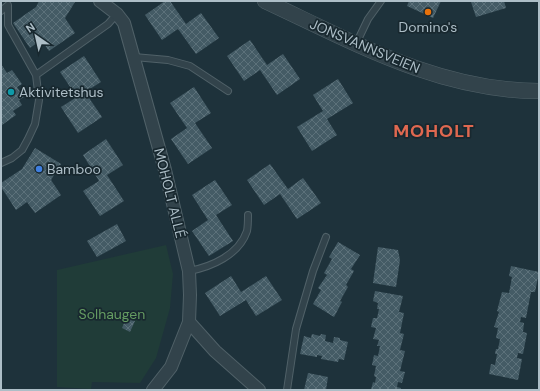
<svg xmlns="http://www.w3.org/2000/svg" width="540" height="391" font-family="'DM Sans',sans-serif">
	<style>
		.green { fill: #203c38 }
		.building { fill: url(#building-cross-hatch) }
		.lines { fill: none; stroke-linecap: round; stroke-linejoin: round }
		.service-casing { stroke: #506168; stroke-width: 8 }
		.minor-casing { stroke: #506168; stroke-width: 14 }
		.tertiary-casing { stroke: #506168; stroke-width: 16 }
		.service { stroke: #32434b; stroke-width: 6 }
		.minor { stroke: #32434b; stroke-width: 12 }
		.tertiary { stroke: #32434b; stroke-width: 15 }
		.food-dot { fill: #e8710a; stroke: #18282f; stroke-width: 1.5 }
		.culture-dot { fill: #0f9aa8; stroke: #18282f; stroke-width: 1.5 }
		.shop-dot { fill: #3f7fe0; stroke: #18282f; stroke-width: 1.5 }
		.labels { text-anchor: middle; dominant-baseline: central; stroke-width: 3.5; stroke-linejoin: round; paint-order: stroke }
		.poi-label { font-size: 14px; fill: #adbec7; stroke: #18282f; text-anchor: start }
		.street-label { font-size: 14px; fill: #adbec7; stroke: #18282f }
		.park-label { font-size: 14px; fill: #649b61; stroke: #18282f }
		.district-label { font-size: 18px; font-weight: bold; letter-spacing: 1px; fill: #df6850; stroke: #18282f }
	</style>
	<defs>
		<pattern id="building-cross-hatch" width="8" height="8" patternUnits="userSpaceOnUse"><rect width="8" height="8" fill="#445b65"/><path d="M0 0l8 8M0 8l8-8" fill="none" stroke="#5c717a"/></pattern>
	</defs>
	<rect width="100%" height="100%" fill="#1e323b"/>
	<path class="green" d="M166,245L173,274L170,308L156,358L140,383L92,382L91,389L57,387V270Z"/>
	<path class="building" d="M39,1L75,2L65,18L75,33L49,51L41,40L30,48L13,23L36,7Z
		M165,1H170L186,24L201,13L219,38L196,54L178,29L162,40L145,15Z
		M409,1H441L433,18L407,6Z
		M474,1H504L506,8L476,17L471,2Z
		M250,40L267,65L283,54L300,79L277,95L260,70L244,81L227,56Z
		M84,56L101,82L85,92L102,117L78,133L61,107L77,97L60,72Z
		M1,64L7,73L12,70L22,84L17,87L24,97L19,100L22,105L13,111L16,115L2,125Z
		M338,79L353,103L327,119L337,135L312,151L297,127L323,111L313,95Z
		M194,87L211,113L195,123L212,148L188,164L171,139L187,128L170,103Z
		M106,139L123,165L107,175L124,201L100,216L83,191L99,181L83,155Z
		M35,148L61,164L51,180L61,195L35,213L27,202L16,210L1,187V183L22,169Z
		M270,164L288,189L303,178L321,203L297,219L280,194L264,205L247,180Z
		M215,180L232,205L216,215L233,241L209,256L192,231L208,220L192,195Z
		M117,224L126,241L97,257L87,241Z
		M338,242L360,255L351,269L354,271L346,285L348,287L340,301L342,302L334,317L313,304L321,290L318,288L327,275L324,273L332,259L329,257Z
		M378,247L398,250L400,260L396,287L373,283Z
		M511,266L539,272L535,292H531L526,318L521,317L520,322L524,323L523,332L527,333L523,354L518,353L517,358L522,359L518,380L489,374L491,364L495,365L497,354H495L496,349H498L500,339L496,338L498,328L494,327L499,312L497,311L502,292L509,293L512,277L509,276Z
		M231,276L241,292L266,276L282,300L256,316L246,300L220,316L205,293Z
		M375,291L403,296L399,312L404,313L400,333L404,334L400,350L405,351L400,371L405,372L402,383L398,382L397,387L401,388V390H371L373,382L375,383L376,377L374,376L376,366L372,365L374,355L378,356L380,346H377L379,340L373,339L376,328L371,327L373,318H377L379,309H377L378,303L373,301Z
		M127,316L135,321L130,332L122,328Z
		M312,334L320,336L321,334L326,335L325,341L333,343L334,337L340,338V340L348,342L344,360L339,359L338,362L321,359L322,356L317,355V357L300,354L304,336L311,338Z
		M308,373L328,377L326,390H304Z"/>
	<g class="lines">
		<defs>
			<path id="service" d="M1,11L8,5V25L36,75L39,100L35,124L28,139L22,150L12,158L1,163
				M356,44L368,19L381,1
				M134,57L168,60L190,66L228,91
				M36,75L108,24L117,14
				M189,271C211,267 239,255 247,231C248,226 248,220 248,215
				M287,390L296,329L313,271L326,237"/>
			<path id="minor" d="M100,1L117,14L124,23L165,170L189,271L190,295L189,322L171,367L153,390
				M189,322L215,351L259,390"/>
			<path id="tertiary" d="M265,1C353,42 439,91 539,91"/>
		</defs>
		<use href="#service" class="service-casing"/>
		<use href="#minor" class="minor-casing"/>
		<use href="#tertiary" class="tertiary-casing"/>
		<use href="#service" class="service"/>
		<use href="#minor" class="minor"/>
		<use href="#tertiary" class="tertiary"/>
	</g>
	<circle class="food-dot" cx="428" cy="12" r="4"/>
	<circle class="culture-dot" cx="11" cy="92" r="4"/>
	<circle class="shop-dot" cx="39" cy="169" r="4"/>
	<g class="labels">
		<g class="poi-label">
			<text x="428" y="27" text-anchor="middle">Domino's</text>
			<text x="19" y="92">Aktivitetshus</text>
			<text x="47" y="169">Bamboo</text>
		</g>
		<g class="street-label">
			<text transform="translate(365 46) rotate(23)">JONSVANNSVEIEN</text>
			<text transform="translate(170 193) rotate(76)">MOHOLT ALLÉ</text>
		</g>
		<g class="park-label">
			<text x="112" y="314">Solhaugen</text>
		</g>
		<g class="district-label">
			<text x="434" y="131">MOHOLT</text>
		</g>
	</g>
	<rect width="540" height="391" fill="none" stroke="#adbec7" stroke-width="4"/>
	<g transform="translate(36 36) rotate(326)" stroke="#18282f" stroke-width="3" paint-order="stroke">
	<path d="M0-3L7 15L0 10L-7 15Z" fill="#adbec7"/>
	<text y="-6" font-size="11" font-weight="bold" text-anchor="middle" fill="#adbec7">N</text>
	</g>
</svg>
